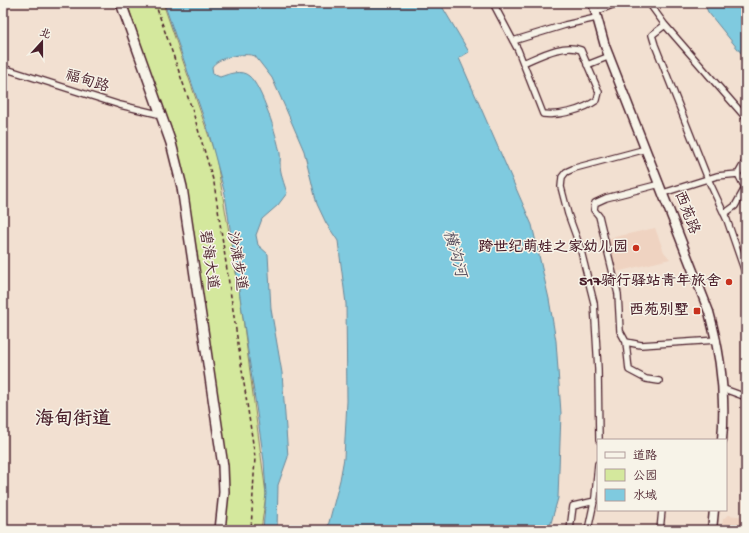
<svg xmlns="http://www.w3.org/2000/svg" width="749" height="533" font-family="'Gochi Hand','LXGW WenKai TC',sans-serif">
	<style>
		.built { fill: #efd3c1 }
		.green { fill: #d4e89d; stroke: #8f8464 }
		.water { fill: #7fcadf; stroke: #6a8697 }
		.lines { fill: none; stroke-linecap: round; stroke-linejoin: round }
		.minor-casing { stroke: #4a1f2b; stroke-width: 8 }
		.secondary-casing { stroke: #4a1f2b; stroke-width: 11 }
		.primary-casing { stroke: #4a1f2b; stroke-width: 12 }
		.path { stroke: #4a1f2b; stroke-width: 1.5; stroke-dasharray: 4 3; stroke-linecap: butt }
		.minor { stroke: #f7f3e8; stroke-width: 5.5 }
		.secondary { stroke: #f7f3e8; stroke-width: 8 }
		.primary { stroke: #f7f3e8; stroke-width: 9 }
		.poi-dot { fill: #c8321e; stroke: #f7f3e8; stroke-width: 1.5 }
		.labels { text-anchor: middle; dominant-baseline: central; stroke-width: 3; stroke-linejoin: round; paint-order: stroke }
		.street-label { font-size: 15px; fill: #4a1f2b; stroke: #f7f3e8 }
		.poi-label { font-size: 15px; font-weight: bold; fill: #4a1f2b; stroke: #f7f3e8; text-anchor: end }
		.water-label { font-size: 16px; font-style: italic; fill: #5a5261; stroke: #f7f3e8 }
		.district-label { font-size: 19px; font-weight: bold; fill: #4a1f2b; stroke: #f7f3e8 }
	</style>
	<rect width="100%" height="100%" fill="#f2e0d1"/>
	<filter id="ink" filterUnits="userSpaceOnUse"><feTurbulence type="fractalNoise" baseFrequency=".025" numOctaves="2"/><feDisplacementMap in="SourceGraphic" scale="8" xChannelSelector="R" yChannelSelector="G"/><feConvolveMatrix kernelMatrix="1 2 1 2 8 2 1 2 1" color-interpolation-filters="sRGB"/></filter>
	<g filter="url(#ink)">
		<path class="built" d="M655,228L664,252L670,259L616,272L606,239Z
			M728,515L746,517V530H721L723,519Z"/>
		<path class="green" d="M127,3H163L216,157L240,296L266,494L261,530H222L221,421L193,227L176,149Z"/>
		<path class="water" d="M164,3H440L469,52L459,58L532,225L549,299L556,341L561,413L558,498L549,530H327L340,480L344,458L347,401L346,304L338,241L326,223L317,204L304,151L285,107L272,78L255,56C245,52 217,57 212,67L213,74L220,77C229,74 241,69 249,76C262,86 277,137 280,153C281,159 279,166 281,172C282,179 285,186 287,193L278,205L262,219L256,235L258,245L268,254L271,309L282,373L288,457L278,485L277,530H263L266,494L264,461L225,194L208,130Z
			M704,3H746V59L708,12Z"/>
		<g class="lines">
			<defs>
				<path id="minor" d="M493,3L518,50L543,114C560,116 583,110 597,100L599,92L581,50C563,43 540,56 523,63
					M649,3L665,25L746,118
					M595,12L617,3
					M665,25L652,35L655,45L708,179L727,220L746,275
					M513,41L565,25L596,18
					M587,65L610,56
					M3,68L120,105L162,115
					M738,174L746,190
					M660,184L606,198L595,203L594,210L599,216L618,294L620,331L626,342L641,345L717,340
					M663,193L717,176L738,174L746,160
					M724,214L735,206L745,188
					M626,342L629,370L646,379L659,381
					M724,389L746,397
					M599,440L598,369L594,303L580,247L568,214L561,187L562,177L566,172L575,168L646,149
					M570,530L573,506L595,501
					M588,530L595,497L598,464
					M660,530L662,510"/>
				<path id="secondary" d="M593,3L605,46L709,312C721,355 726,396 722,440
					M712,530L714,510"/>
				<path id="primary" d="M121,3L171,143L182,187L223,466L224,492L220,530"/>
			</defs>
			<use href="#minor" class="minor-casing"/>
			<use href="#secondary" class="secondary-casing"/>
			<use href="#primary" class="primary-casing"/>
			<path class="path" d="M155,3L192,109L214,183L255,457L251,530"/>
			<use href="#minor" class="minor"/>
			<use href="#secondary" class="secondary"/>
			<use href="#primary" class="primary"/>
		</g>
	</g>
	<g class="poi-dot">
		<circle cx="636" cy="248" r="4"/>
		<circle cx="729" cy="282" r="4"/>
		<rect x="693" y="307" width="8" height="8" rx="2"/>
	</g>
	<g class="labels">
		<g class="street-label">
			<text transform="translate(87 82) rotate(17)">福甸路</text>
			<text transform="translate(686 213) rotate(69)">西苑路</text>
			<text transform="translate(208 260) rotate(82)">碧海大道</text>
			<text transform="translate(236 261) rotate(81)">沙滩步道</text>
		</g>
		<g class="poi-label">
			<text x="628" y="248">跨世纪萌娃之家幼儿园</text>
			<text x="721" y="282">517骑行驿站青年旅舍</text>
			<text x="689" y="311">西苑别墅</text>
		</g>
		<g class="water-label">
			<text transform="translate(453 254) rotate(74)">横沟河</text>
		</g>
		<g class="district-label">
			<text x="73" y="420">海甸街道</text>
		</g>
	</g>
	<rect width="749" height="533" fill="none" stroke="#f7f3e8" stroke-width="16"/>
	<rect x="8" y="8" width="733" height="517" fill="none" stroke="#4a1f2b" stroke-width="1.5" filter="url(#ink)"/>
	<rect x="597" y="439" width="130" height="72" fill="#f7f3e8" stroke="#b29e9c"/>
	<rect x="605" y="452" width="20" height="6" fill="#f7f3e8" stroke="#b29e9c"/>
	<text x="633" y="459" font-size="12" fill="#4a1f2b">道路</text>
	<rect x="605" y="469" width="20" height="12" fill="#d4e89d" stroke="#b29e9c"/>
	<text x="633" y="479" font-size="12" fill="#4a1f2b">公园</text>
	<rect x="605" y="489" width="20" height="12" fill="#7fcadf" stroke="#b29e9c"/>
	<text x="633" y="499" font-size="12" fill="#4a1f2b">水域</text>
	<g transform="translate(42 42) rotate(21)" stroke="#f7f3e8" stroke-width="3" paint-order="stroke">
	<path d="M0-3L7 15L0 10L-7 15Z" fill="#4a1f2b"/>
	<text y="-6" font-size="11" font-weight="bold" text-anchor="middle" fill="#4a1f2b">北</text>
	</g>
</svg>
